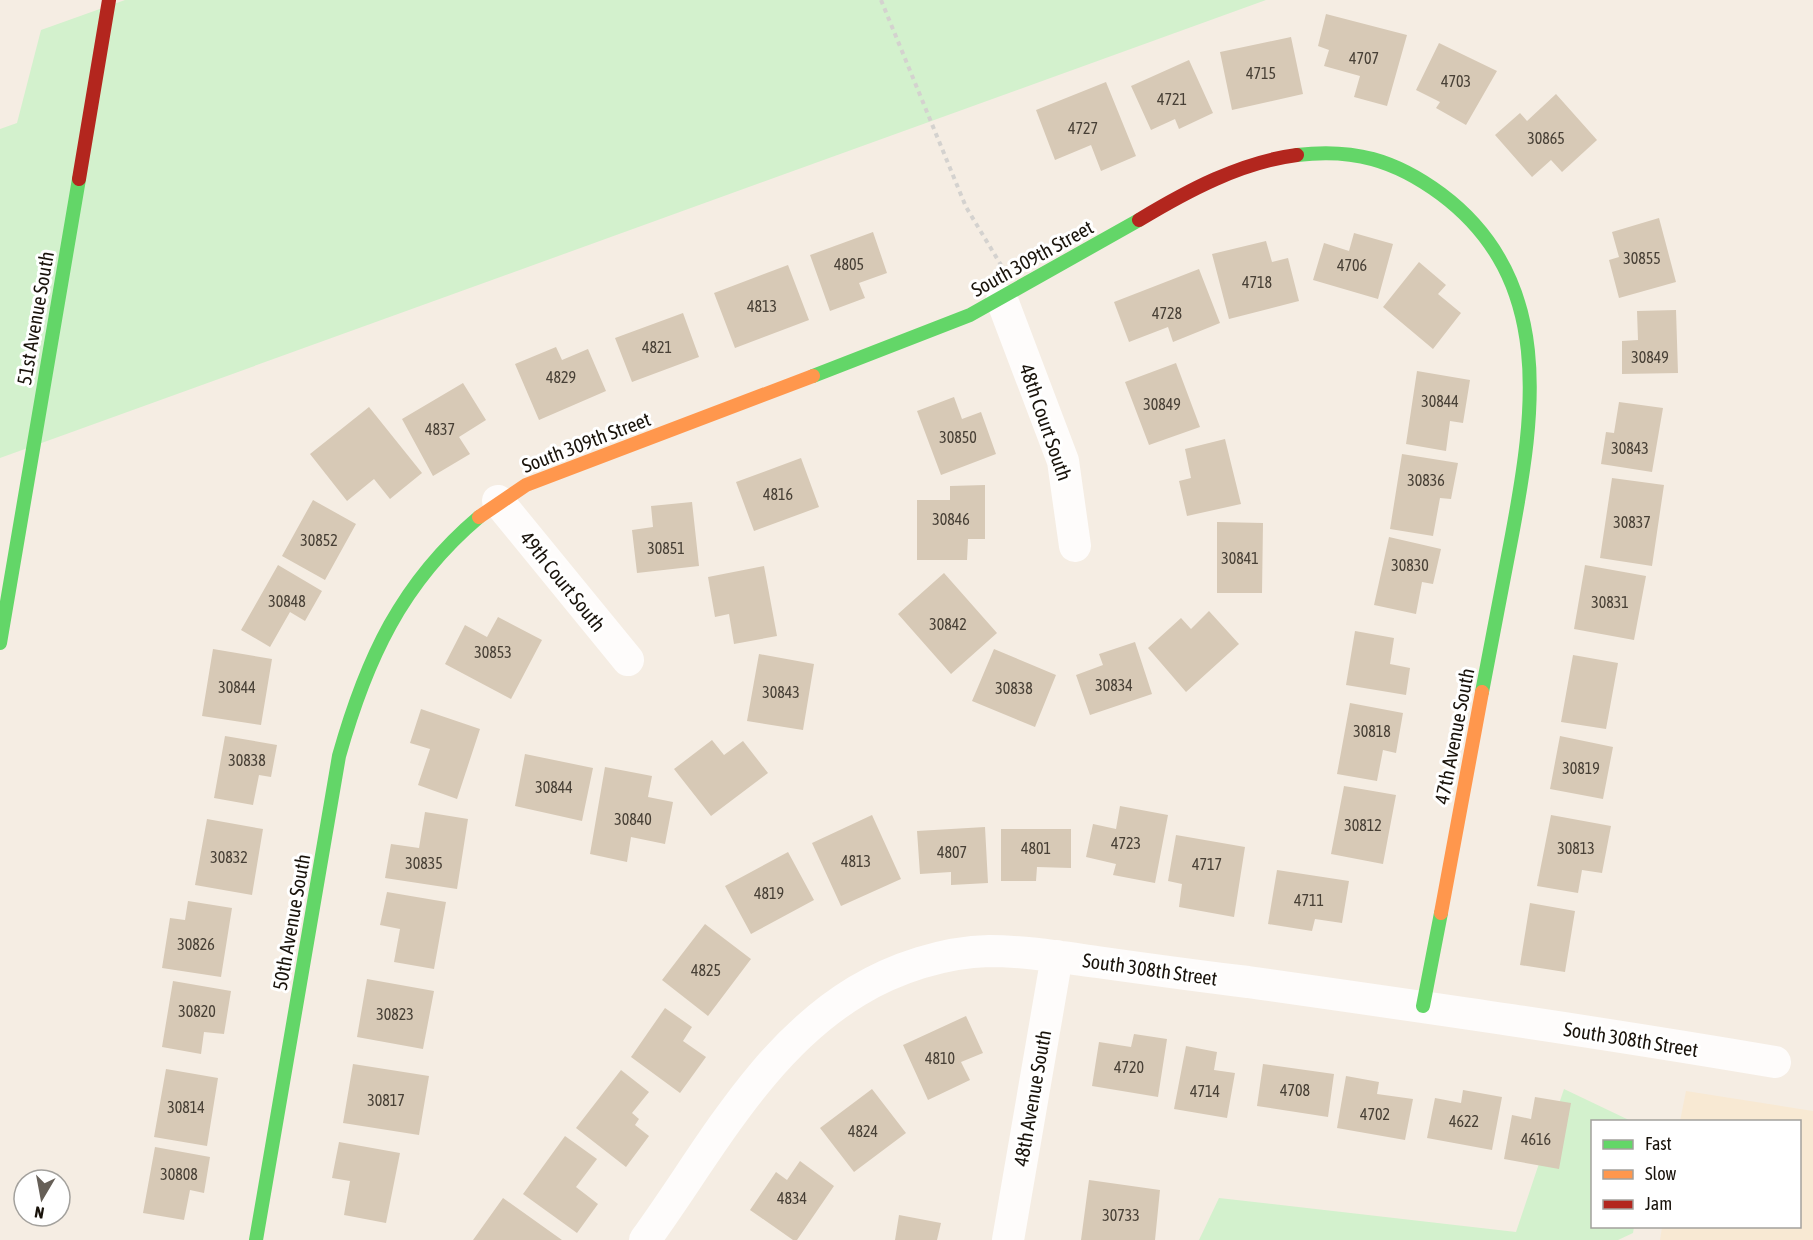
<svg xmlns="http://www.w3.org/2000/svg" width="1813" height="1240" font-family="'Asap Condensed',sans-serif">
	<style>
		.built { fill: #f8e9d3 }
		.green { fill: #d3f1cd }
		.building { fill: #d7c9b6 }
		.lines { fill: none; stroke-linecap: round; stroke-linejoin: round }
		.path { stroke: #d4d2cf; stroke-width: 4; stroke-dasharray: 4.5 4.5; stroke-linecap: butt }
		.street { stroke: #fefcfb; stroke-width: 32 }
		.fast { stroke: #63d668; stroke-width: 14 }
		.slow { stroke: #ff974d; stroke-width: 14 }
		.jam { stroke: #b3261e; stroke-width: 14 }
		.labels { text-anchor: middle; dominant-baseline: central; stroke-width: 6; stroke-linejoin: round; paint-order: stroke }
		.number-label { font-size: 16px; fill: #484036 }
		.street-label { font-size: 20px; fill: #19130b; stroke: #fff }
	</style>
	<rect width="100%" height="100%" fill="#f5ede3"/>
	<path class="built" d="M1686,1091L1813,1111V1240H1660L1662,1227L1800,1226V1122L1680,1121Z"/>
	<path class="green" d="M125,0H1266L0,458V129L17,123L41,30Z
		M1564,1089L1631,1121L1592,1122V1226L1634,1227L1633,1233L1618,1240H1199L1219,1198L1516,1232Z"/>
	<path class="building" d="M1326,14L1407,35L1387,106L1354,97L1360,76L1324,66L1329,50L1318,46Z
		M1291,37L1303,94L1232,110L1220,52Z
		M1439,43L1497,71L1466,125L1436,108L1440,102L1416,90Z
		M1189,60L1213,113L1179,129L1175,119L1151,130L1131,86Z
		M1106,82L1136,156L1101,171L1091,145L1055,160L1036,110Z
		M1556,94L1597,140L1562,172L1551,160L1532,177L1495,135L1520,113L1527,121Z
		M1659,218L1676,282L1619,298L1609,260L1619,257L1612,232Z
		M873,232L887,273L859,283L865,298L830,311L810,255Z
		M1354,233L1393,244L1378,299L1313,280L1324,243L1349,251Z
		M1266,241L1272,262L1288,258L1299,301L1229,319L1212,254Z
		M1419,262L1446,285L1438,294L1461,313L1433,349L1383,307Z
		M788,265L809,320L735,348L714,293Z
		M1199,269L1220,323L1173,342L1168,327L1129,342L1114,302Z
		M1676,310L1678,373L1622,374V341L1638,340L1637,311Z
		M683,313L699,357L632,382L615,338Z
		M556,347L562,360L588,349L606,391L539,420L515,364Z
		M1176,363L1200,427L1149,445L1125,382Z
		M1417,371L1470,380L1463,423L1450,421L1446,451L1406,444Z
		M463,383L486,420L459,437L470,454L433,476L402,419Z
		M954,397L962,419L981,412L996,454L941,475L917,411Z
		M1619,402L1663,408L1652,472L1601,464L1606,432L1614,433Z
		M369,407L422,473L390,499L374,479L347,501L310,454Z
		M1225,439L1241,504L1187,516L1179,481L1191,478L1185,449Z
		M1402,454L1458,463L1451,499L1440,498L1433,536L1390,529Z
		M801,458L819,507L754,531L736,482Z
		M1612,478L1664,485L1652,566L1600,558Z
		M985,485V539H968L967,560H917V500H950V486Z
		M313,500L356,524L325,580L282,556Z
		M692,502L699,566L637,573L632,530L653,527L651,506Z
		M1217,522L1263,523L1262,593H1217Z
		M1389,537L1441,549L1433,584L1422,582L1416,614L1374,605Z
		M278,565L322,591L305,621L290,612L270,647L241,630Z
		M1585,565L1646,576L1634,640L1574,629Z
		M764,566L777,636L734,644L729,614L715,617L708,577Z
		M944,573L997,633L951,674L898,614Z
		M1209,611L1239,644L1186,692L1148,648L1181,618L1191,629Z
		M498,617L542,640L511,699L445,664L465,625L487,637Z
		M1355,631L1394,638L1390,664L1410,668L1406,695L1346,685Z
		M1135,642L1152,694L1090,715L1076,675L1103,665L1099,654Z
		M213,649L272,659L261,725L202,716Z
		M994,649L1056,675L1035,727L972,701Z
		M759,654L814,664L803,730L747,721Z
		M1573,655L1618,663L1606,729L1561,722Z
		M1350,703L1403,713L1396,753L1383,750L1377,781L1337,774Z
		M421,709L480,729L457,799L418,785L430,749L410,743Z
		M225,736L277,745L271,777L259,775L253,805L214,798Z
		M1560,736L1613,747L1603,799L1550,789Z
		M712,740L724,755L743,741L768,773L711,816L674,769Z
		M525,754L593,768L582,821L515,806Z
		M605,767L652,776L648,797L673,802L665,844L631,837L627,862L590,854Z
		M1344,786L1396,795L1383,864L1331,854Z
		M1120,806L1168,815L1155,883L1113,875L1116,864L1086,857L1093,824L1116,829Z
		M425,812L468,819L457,889L385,878L391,844L419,848Z
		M872,815L901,879L841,906L812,843Z
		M1551,815L1611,826L1602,873L1582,870L1578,893L1537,886Z
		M207,819L263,829L252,895L195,885Z
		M985,827L988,883L951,885V872L920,874L917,831Z
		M1001,829H1071V868L1037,867L1036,881H1001Z
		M1176,835L1245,847L1234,917L1179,907L1182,884L1168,881Z
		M788,852L814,900L751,934L725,886Z
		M1277,870L1349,881L1342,923L1315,919L1312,931L1268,924Z
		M387,892L446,902L434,969L394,962L400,929L380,925Z
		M188,901L232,908L221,977L162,968L170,918L185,920Z
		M1530,903L1575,911L1565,972L1520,965Z
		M705,924L751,959L708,1016L662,980Z
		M367,979L434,991L423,1049L357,1037Z
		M173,981L231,991L224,1034L204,1032L201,1054L162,1047Z
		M665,1008L692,1027L683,1041L706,1057L680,1093L631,1057Z
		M966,1016L983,1053L961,1062L970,1080L928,1100L903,1045Z
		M1134,1034L1167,1039L1158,1097L1092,1086L1099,1042L1131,1047Z
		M1186,1046L1217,1052L1214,1070L1235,1073L1227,1118L1174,1109Z
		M353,1064L429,1076L419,1135L343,1123Z
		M1263,1064L1334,1074L1328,1117L1257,1106Z
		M166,1069L218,1078L207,1146L154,1137Z
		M621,1070L649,1092L632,1113L639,1119L635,1125L649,1136L626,1167L576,1128Z
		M1346,1076L1379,1082L1377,1094L1413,1099L1405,1140L1337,1128Z
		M872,1089L906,1133L854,1172L820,1128Z
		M1463,1090L1502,1097L1492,1150L1427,1138L1435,1098L1461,1103Z
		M1535,1097L1571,1103L1559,1169L1504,1159L1512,1115L1531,1119Z
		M565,1136L597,1159L576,1187L598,1204L577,1233L523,1194Z
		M339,1142L400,1153L386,1223L344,1215L350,1181L332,1178Z
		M155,1147L210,1157L204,1193L190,1190L184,1220L143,1213Z
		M800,1161L834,1186L797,1240H793L750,1210L776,1172L787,1180Z
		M1089,1180L1160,1190L1155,1240H1081Z
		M503,1198L562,1240H473Z
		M899,1215L941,1223L937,1240H895Z"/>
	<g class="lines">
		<path class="path" d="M881,0L966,207L1001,265"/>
		<path class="street" d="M1002,300L1063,461L1075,546
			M498,501L628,660
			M645,1240C709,1152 761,1049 857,991C895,968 944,952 989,951C1025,951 1061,957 1097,962C1147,969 1197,976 1248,982C1424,1007 1599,1032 1775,1062
			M1008,1240L1057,956"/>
		<path class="fast" d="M1297,155C1353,148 1395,160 1441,194C1555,279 1535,412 1512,535C1502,587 1492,640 1482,692
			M813,376L970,315L1139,220
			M0,643L79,179
			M1423,1006L1441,913
			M256,1240L339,756C366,660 401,583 479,517"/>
		<path class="slow" d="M479,517L526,485L813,376
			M1441,913L1482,692"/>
		<path class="jam" d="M79,179L109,0
			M1139,220C1187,191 1241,162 1297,155"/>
	</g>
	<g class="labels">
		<g class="number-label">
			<text x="1364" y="58">4707</text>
			<text x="1261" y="73">4715</text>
			<text x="1456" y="81">4703</text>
			<text x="1172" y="99">4721</text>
			<text x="1083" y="128">4727</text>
			<text x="1546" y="138">30865</text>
			<text x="1642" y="258">30855</text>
			<text x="849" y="264">4805</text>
			<text x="1352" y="265">4706</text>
			<text x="1257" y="282">4718</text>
			<text x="762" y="306">4813</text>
			<text x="1167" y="313">4728</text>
			<text x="657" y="347">4821</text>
			<text x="1650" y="357">30849</text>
			<text x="561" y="377">4829</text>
			<text x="1440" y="401">30844</text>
			<text x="1162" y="404">30849</text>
			<text x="440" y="429">4837</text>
			<text x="958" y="437">30850</text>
			<text x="1630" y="448">30843</text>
			<text x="1426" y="480">30836</text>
			<text x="778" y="494">4816</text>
			<text x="951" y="519">30846</text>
			<text x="1632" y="522">30837</text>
			<text x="319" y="540">30852</text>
			<text x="666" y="548">30851</text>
			<text x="1240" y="558">30841</text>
			<text x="1410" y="565">30830</text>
			<text x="287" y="601">30848</text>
			<text x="1610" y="602">30831</text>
			<text x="948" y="624">30842</text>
			<text x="493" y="652">30853</text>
			<text x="1114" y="685">30834</text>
			<text x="237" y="687">30844</text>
			<text x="1014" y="688">30838</text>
			<text x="781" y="692">30843</text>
			<text x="1372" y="731">30818</text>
			<text x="247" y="760">30838</text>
			<text x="1581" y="768">30819</text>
			<text x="554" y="787">30844</text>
			<text x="633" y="819">30840</text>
			<text x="1363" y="825">30812</text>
			<text x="1126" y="843">4723</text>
			<text x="1036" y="848">4801</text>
			<text x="1576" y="848">30813</text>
			<text x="952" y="852">4807</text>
			<text x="229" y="857">30832</text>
			<text x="856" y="861">4813</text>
			<text x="424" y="863">30835</text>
			<text x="1207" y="864">4717</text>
			<text x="769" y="893">4819</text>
			<text x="1309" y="900">4711</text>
			<text x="196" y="944">30826</text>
			<text x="706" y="970">4825</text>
			<text x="197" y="1011">30820</text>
			<text x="395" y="1014">30823</text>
			<text x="940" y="1058">4810</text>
			<text x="1129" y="1067">4720</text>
			<text x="1295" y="1090">4708</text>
			<text x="1205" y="1091">4714</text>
			<text x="386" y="1100">30817</text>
			<text x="186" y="1107">30814</text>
			<text x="1375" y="1114">4702</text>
			<text x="1464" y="1121">4622</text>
			<text x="863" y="1131">4824</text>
			<text x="1536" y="1139">4616</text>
			<text x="179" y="1174">30808</text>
			<text x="792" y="1198">4834</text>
			<text x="1121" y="1215">30733</text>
		</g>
		<g class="street-label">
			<text transform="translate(1032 258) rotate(-29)">South 309th Street</text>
			<text transform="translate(35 318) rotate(-80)">51st Avenue South</text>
			<text transform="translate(1046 422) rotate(71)">48th Court South</text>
			<text transform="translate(586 442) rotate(-21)">South 309th Street</text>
			<text transform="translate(563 581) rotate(51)">49th Court South</text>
			<text transform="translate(1454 736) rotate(-79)">47th Avenue South</text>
			<text transform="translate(291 922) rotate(-80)">50th Avenue South</text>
			<text transform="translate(1150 969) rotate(8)">South 308th Street</text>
			<text transform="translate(1631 1039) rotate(9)">South 308th Street</text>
			<text transform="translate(1032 1098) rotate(-80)">48th Avenue South</text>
		</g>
	</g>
	<rect x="1591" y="1120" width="210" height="108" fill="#ffffff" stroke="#a3a19d" stroke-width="1.5"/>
	<rect x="1603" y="1140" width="30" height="9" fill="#63d668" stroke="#a3a19d" stroke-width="1.5"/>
	<text x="1645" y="1150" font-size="18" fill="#19130b">Fast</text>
	<rect x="1603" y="1170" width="30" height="9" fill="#ff974d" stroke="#a3a19d" stroke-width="1.5"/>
	<text x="1645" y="1180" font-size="18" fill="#19130b">Slow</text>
	<rect x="1603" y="1200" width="30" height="9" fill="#b3261e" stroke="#a3a19d" stroke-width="1.5"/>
	<text x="1645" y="1210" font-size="18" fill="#19130b">Jam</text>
	<g transform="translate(42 1198) rotate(190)"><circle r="28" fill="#ffffff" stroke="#a3a19d" stroke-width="1.5"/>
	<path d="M0-4.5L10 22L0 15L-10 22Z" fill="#665f57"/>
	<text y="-9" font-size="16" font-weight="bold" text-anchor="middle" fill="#19130b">N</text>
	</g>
</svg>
